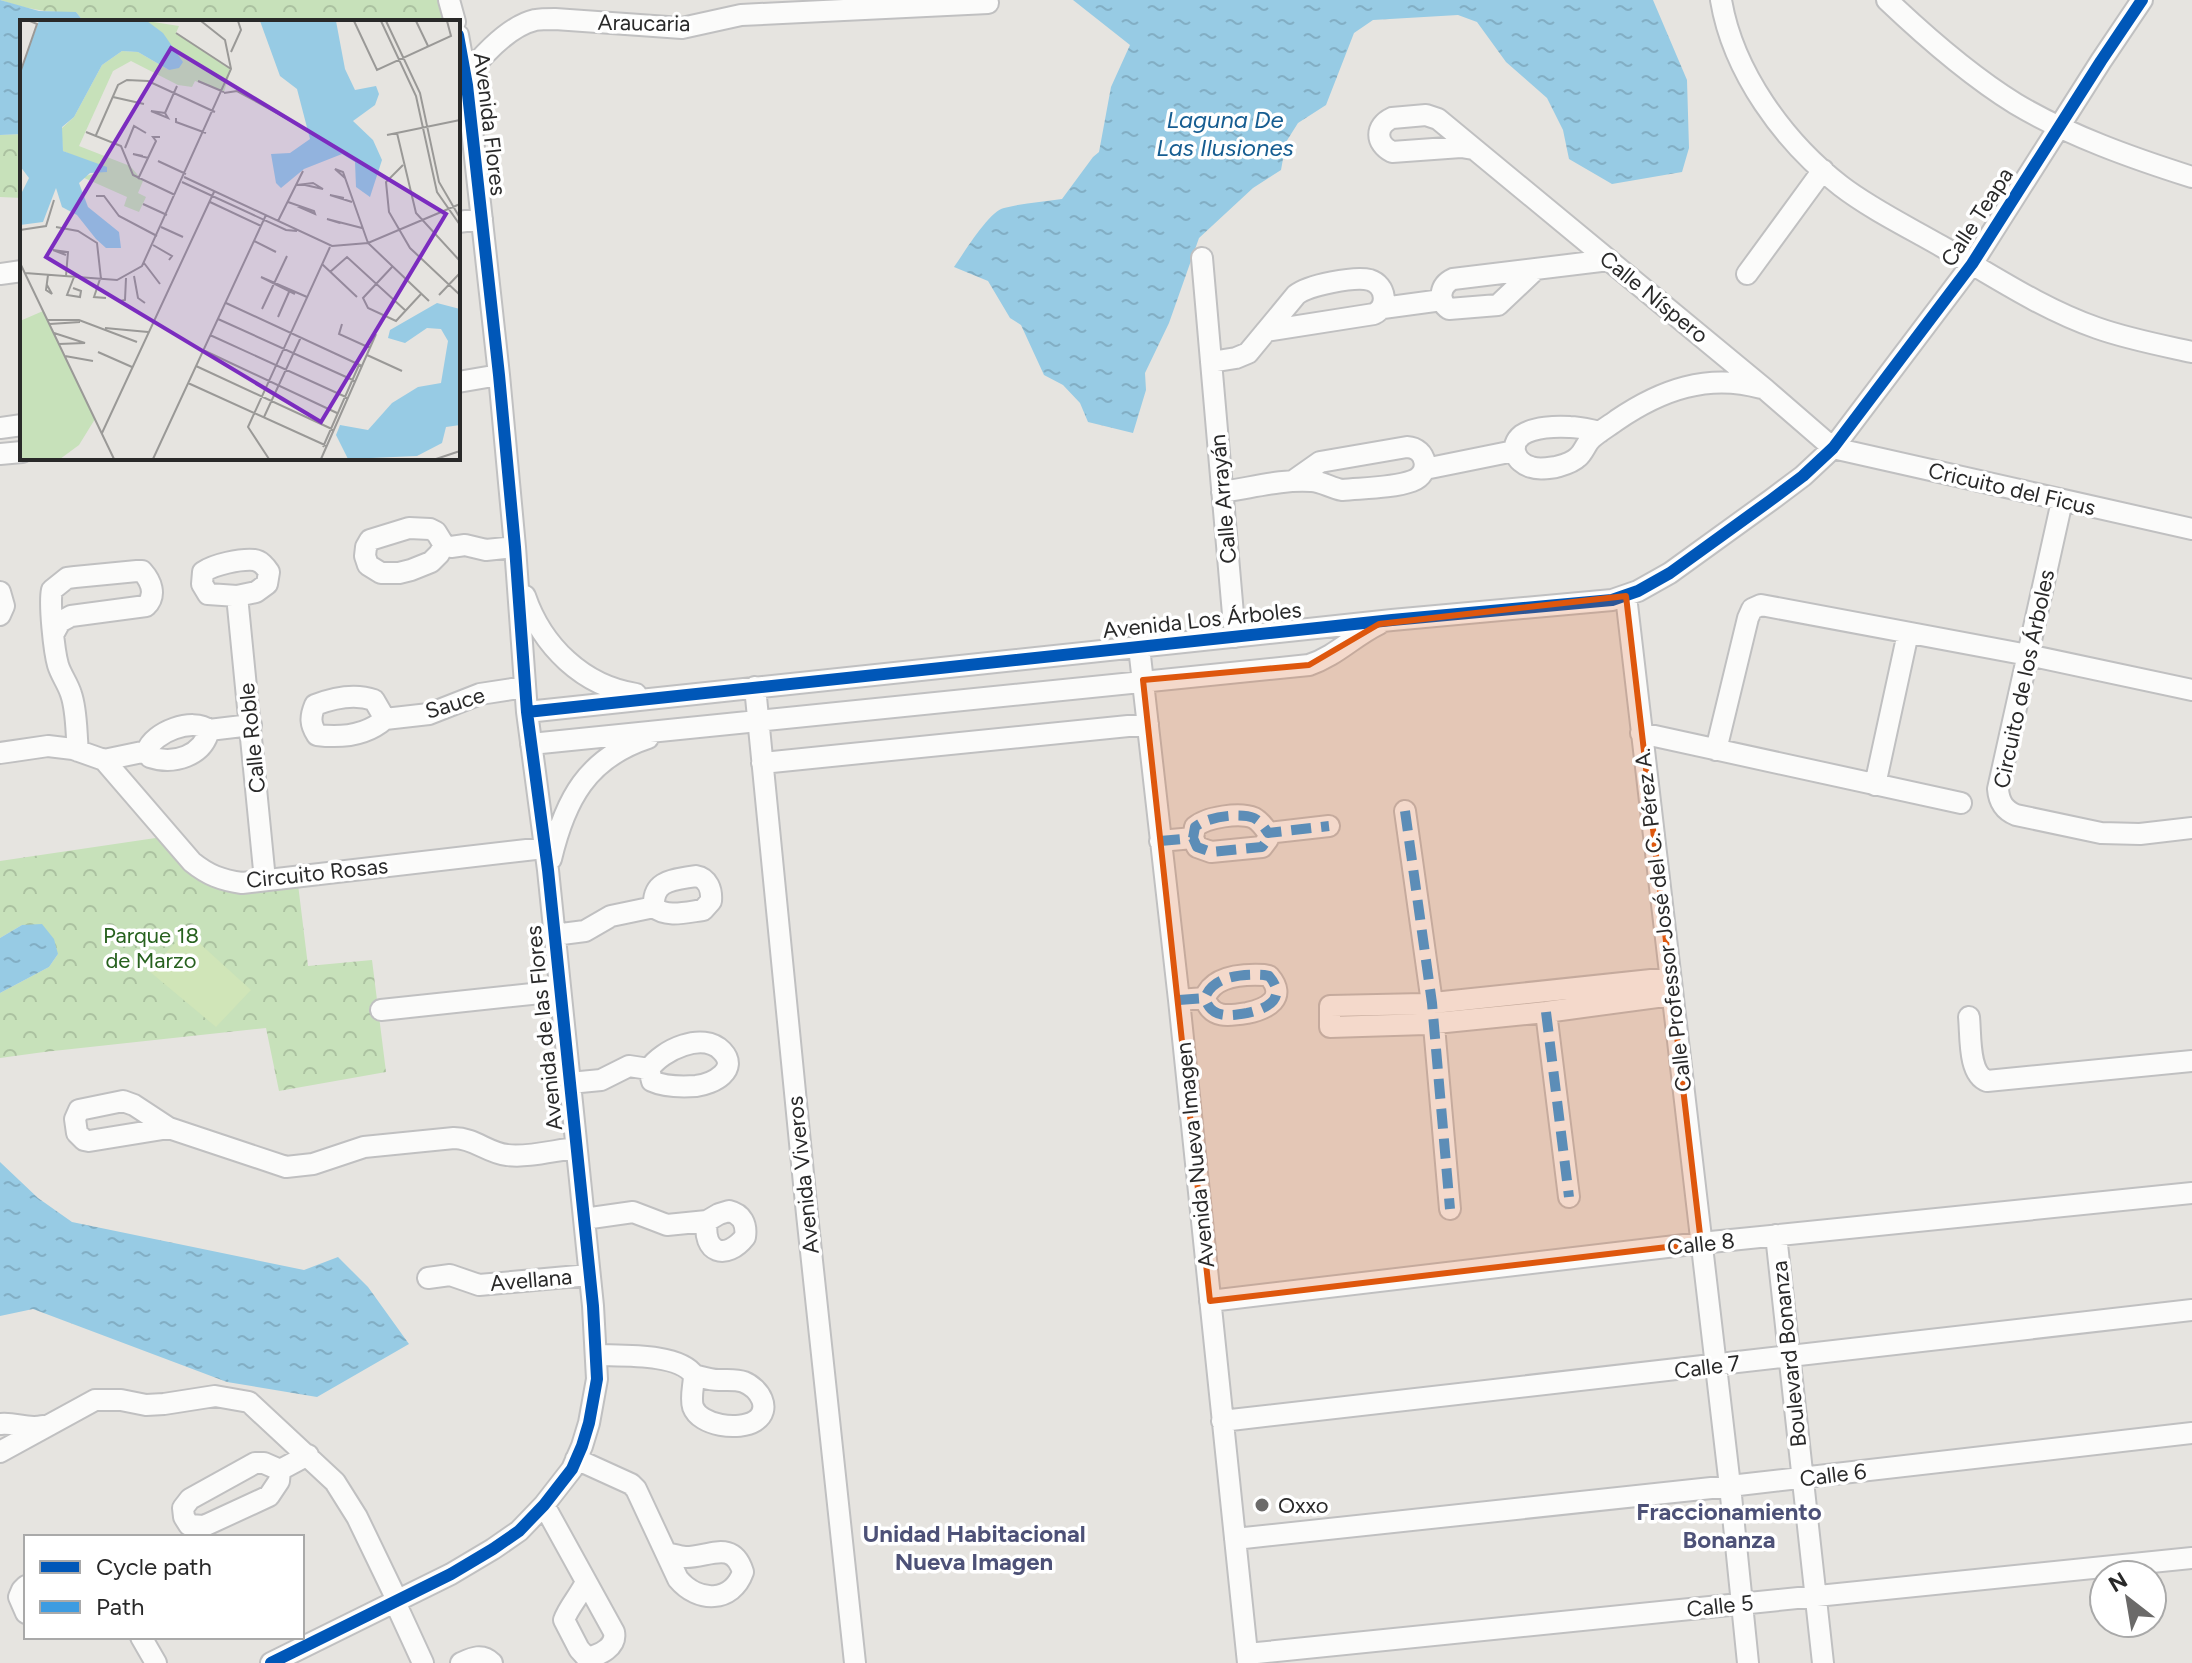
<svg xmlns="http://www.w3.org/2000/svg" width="2192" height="1663" font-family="Figtree,sans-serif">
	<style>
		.forest { fill: url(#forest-crowns) }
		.pitch { fill: #d0e5b8 }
		.water { fill: url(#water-ripples) }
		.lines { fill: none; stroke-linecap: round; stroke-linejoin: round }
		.minor-casing { stroke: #c0c0c1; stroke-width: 24 }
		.minor { stroke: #fbfbfa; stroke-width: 20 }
		.quiet { stroke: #3d9ce1; stroke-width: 10; stroke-dasharray: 20 10; stroke-linecap: butt }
		.cycleway-casing { stroke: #fff; stroke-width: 17 }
		.cycleway { stroke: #0057b8; stroke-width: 12 }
		.marked { fill: #de570d; fill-opacity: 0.2; stroke: #de570d; stroke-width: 6; stroke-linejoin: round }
		.poi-dot { fill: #6b6a69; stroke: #fff; stroke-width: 3 }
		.labels { text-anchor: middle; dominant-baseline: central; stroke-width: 7; stroke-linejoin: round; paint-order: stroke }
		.street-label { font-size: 22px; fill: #292929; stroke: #fff }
		.park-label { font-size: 22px; fill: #27611e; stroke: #fff }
		.poi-label { font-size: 22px; fill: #292929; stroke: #fff; text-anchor: start }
		.water-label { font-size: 24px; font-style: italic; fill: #165d91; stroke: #fff }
		.neighbourhood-label { font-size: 24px; font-weight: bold; fill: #4d5177; stroke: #fff }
		.inset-road { fill: none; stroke: #9a9997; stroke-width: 2 }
		.view { fill: #7b2cbf; fill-opacity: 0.15; stroke: #7b2cbf; stroke-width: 4 }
		.inset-edge { fill: none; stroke: #292929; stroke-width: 4 }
	</style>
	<defs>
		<pattern id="forest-crowns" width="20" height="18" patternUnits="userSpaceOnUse" patternTransform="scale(2)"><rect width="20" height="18" fill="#c7e1ba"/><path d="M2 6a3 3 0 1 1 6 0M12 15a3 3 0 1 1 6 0" fill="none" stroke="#abc1a0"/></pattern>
		<pattern id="water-ripples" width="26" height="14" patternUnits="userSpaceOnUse" patternTransform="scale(2)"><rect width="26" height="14" fill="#97cbe4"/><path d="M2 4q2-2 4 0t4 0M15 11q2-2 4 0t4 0" fill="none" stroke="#82aec4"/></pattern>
	</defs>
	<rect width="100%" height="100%" fill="#e6e4e0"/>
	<path class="forest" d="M0,0H445L451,22H84L76,12C49,13 25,9 0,0Z
		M22,134V198L0,197V135Z
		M169,836L205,873L297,876L308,966L372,960L386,1072L279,1091L266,1028L44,1052L0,1058V993L49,967L58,954L22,925L0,938V861Z"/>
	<path class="pitch" d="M186,931L251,990L216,1027L149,971Z"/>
	<path class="water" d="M0,0L39,11L76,12L84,22H22V134L0,135Z
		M1073,0H1653L1687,80L1689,148L1682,172L1612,184L1569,159L1563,130L1547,98L1506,62L1477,22L1458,15L1373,20L1354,33L1326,105L1298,123L1286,142L1281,170L1253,188L1199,238L1169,323L1145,373L1146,390L1133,433L1088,422L1080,403L1063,385L1044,375L1021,325L1010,318L988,281L954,267C964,253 989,211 1004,208C1022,203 1043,202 1062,199L1093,157L1099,152L1111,87L1130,45Z
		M42,924L54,939L58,954L49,967L0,993V938L22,925Z
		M0,1162L38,1198L72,1222L304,1270L338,1257L368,1287L409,1344L317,1397L227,1382L33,1309L0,1316Z"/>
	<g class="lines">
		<defs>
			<path id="minor" d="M449,0L455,22
				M1721,0C1733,72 1784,142 1841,186C1871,209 1908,227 1941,246C1992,275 2042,309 2097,328C2128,339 2160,345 2192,352
				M1887,0C1927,38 1969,75 2016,104C2070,136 2132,158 2192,177
				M465,77C481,57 509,26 535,20C541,19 549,19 555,19L682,28L741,15L988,3
				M1473,149L1461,147L1392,152C1375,143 1375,126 1392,118L1426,115L1438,119L1766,390L1833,448L2192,529
				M458,222L482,219
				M1202,258L1235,637
				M1536,269L1498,305L1449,309C1437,301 1440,285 1453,279L1609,260
				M0,274L22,271
				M1747,274L1823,170
				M1383,308L1442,300
				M1211,362L1236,358L1248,353L1296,295C1308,285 1355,276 1370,280C1386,285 1389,307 1374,314L1266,331
				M458,382L499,375
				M0,428L22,425
				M1600,432C1590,430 1580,427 1570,427C1556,426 1534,427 1522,435C1508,446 1516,463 1531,467C1539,470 1548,468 1556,467C1563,465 1572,463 1578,457C1584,452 1586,443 1592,438C1600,431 1609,426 1617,420C1661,390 1708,373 1761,388
				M0,454L22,452
				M1425,469L1514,451
				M1222,492C1251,488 1282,479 1311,481C1321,481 1331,488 1342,490C1363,488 1393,488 1412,481C1432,474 1427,448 1407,447L1320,462L1293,481
				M2062,501L1998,789C1999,802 2004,810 2016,815L2101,833L2140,834L2192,828
				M444,545L439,554L431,562L411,570L399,573H381L368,565L365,556L366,547L370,540L409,528L430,529L436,532L444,545L451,547L465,545L486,550L515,547
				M0,592L4,606L0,615
				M237,596L256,592L267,584L269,572C265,566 261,561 254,560C240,559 215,564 203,572L202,584L208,594L237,596L265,880
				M525,596C542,646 583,686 636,694
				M1626,596L1730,1486L1748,1663
				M54,633L60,622L71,616L146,606C157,595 151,581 142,571H137L75,577L67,578L52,590C49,603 54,651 58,665C61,675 68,684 71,694C77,711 76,733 78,751
				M1139,647L1179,1000L1248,1663
				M755,687L807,1214L855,1663
				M527,712L1392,620L1612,600L1638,591L1670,573L1771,500L1803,476L1833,448L1972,264L2101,61L2142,0
				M385,719C367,735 341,738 317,735C310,724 310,717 315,705C333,698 354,693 374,700L385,719L429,714L480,694L525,687
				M209,730C203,756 174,765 150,757L147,751C153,732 193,717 209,730L251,725
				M1641,733L1961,803
				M531,744L1309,665C1336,656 1354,636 1379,624
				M1716,750L1748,618L1752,609L1761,605L2028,655L2192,690
				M0,753L48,746L73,749L104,760L192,862C208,875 221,880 242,883L544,848
				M104,760L147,751
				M762,763L1148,724
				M1875,785L1908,633
				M1405,811L1432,1003L1450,1209
				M1193,838L1197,847L1211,852L1262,847L1268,839V833
				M1160,841L1193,838L1195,827C1206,817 1240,812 1254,818C1261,822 1264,827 1268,833L1329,826
				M551,859C565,800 587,758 648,738
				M554,935L585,931L611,916L654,907C666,918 687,912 703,910L711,901C712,890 708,878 696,876C675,880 652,879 654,907
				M1670,978L1424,1004L1330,1006V1027L1426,1024L1546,1012L1672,995
				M1179,1000L1205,998C1213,975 1244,974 1264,975L1269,976C1288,998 1267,1009 1247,1013C1229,1016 1211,1019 1205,998
				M381,1010L560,991
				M1546,1012L1569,1197
				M1969,1017C1971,1036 1968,1074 1987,1081L2192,1061
				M570,1083L601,1080L629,1066L649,1069L652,1081C665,1087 681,1087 696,1086C713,1084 740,1070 722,1051C703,1031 662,1050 649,1069
				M169,1128L89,1141L84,1140L77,1133L75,1119L79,1110L123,1101L134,1105L169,1128L286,1167L313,1164L364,1147L454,1138C474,1138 488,1153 507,1155C527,1158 556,1150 576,1148
				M584,1219L633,1212L667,1225L707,1221L719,1214L729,1211C742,1214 747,1224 745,1237C726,1261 702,1253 707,1221
				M1776,1235L1823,1663
				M428,1278L450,1275L479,1285L589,1275
				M1210,1301L1701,1243L2192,1193
				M597,1355C622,1356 679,1353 694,1375C694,1385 690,1397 693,1407C700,1426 739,1431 755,1421C773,1409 759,1388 744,1382C736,1379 728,1380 719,1380C710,1380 702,1377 694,1375
				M1222,1421L2192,1310
				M0,1424C15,1422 27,1430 43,1426
				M0,1452L95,1400H121L146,1405L164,1404L215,1396L249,1402L335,1482L357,1517L397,1600
				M576,1459L631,1484L636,1489L678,1579C698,1603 732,1603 743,1572C733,1539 709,1557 686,1557C680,1557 672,1554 666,1553
				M280,1470L279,1481L269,1496L204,1526L189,1525L184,1517L183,1508L190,1499L255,1463H264L280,1470L308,1455
				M544,1505L614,1632C617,1647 600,1655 587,1658L579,1649L564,1620C568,1608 580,1595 586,1582
				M1235,1539L1730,1486L2192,1433
				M26,1586L22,1590L19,1597L26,1613
				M395,1602L423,1663
				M141,1637L156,1663
				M1247,1654L2192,1558
				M271,1663L451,1574L493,1549L519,1531L544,1505L572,1469L582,1446L589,1423L597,1379L593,1306L548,870L527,712L515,547L499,375L467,85L458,35
				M461,1663C472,1658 482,1653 492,1663"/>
		</defs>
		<use href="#minor" class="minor-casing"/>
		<use href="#minor" class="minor"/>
		<path class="quiet" d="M1405,811L1432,1003L1450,1209
			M1193,838L1197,847L1211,852L1262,847L1268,839V833
			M1160,841L1193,838L1195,827C1206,817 1240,812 1254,818C1261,822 1264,827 1268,833L1329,826
			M1179,1000L1205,998C1213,975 1244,974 1264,975L1269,976C1288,998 1267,1009 1247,1013C1229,1016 1211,1019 1205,998
			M1546,1012L1569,1197"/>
		<defs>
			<path id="cycleway" d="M527,712L1392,620L1612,600L1638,591L1670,573L1771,500L1803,476L1833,448L1972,264L2101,61L2142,0
				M271,1663L451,1574L493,1549L519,1531L544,1505L572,1469L582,1446L589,1423L597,1379L593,1306L548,870L527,712L515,547L499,375L467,85L458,35"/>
		</defs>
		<use href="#cycleway" class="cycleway-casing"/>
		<use href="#cycleway" class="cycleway"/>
	</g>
	<path class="marked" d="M1626,596L1701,1243L1210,1301L1143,680L1309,665L1379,624Z"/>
	<circle class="poi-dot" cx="1262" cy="1505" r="8"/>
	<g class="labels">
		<g class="street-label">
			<text transform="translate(644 23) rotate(1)">Araucaria</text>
			<text transform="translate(490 124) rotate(83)">Avenida Flores</text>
			<text transform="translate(1977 217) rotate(-57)">Calle Teapa</text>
			<text transform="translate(1654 297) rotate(39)">Calle Níspero</text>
			<text transform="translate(2012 489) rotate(13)">Cricuito del Ficus</text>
			<text transform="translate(1223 499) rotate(-95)">Calle Arrayán</text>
			<text transform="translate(1202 620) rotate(-6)">Avenida Los Árboles</text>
			<text transform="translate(2024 679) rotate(-78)">Circuito de los Árboles</text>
			<text transform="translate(455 703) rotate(-17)">Sauce</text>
			<text transform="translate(252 738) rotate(-96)">Calle Roble</text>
			<text transform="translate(317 873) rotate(-6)">Circuito Rosas</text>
			<text transform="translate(1663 920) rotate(-97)">Calle Professor José del C. Pérez A.</text>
			<text transform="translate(544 1028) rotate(-96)">Avenida de las Flores</text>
			<text transform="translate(1195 1155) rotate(-96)">Avenida Nueva Imagen</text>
			<text transform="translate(803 1175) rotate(-96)">Avenida Viveros</text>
			<text transform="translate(1701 1244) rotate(-6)">Calle 8</text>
			<text transform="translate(531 1280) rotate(-5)">Avellana</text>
			<text transform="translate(1789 1354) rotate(-96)">Boulevard Bonanza</text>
			<text transform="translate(1707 1367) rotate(-7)">Calle 7</text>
			<text transform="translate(1833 1475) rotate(-7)">Calle 6</text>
			<text transform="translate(1720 1606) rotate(-6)">Calle 5</text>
		</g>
		<g class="park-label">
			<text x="151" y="935">Parque 18<tspan x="151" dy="25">de Marzo</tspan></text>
		</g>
		<g class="poi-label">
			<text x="1278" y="1505">Oxxo</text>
		</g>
		<g class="water-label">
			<text x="1225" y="119">Laguna De<tspan x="1225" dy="28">Las Ilusiones</tspan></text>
		</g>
		<g class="neighbourhood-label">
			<text x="1729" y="1511">Fraccionamiento<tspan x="1729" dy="28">Bonanza</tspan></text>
			<text x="974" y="1533">Unidad Habitacional<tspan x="974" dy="28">Nueva Imagen</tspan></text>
		</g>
	</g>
	<g transform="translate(20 20)">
		<rect width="440" height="440" fill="#e6e4e0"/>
		<path d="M127,1L159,6L156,13L211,50L204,72L175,61L172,67L158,65L111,41L93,51L59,126L110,146L123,161L118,173L126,177L119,192L104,186L107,177L62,157L87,150L43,131L41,109L54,97L82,45L102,31L118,32L149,50L161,40ZM23,291L75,399L59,425L40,439H0V301Z" fill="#c7e1ba"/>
		<path d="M19,1H127L143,13L163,42L159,48L149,50L118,32L102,31L82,45L54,97L42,107L43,131L87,147V152L70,153L59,163L68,187L99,212L101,228H86L76,219L57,195L42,187L36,168L23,202L0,205V176L9,158L0,146V52ZM240,1H316L325,49L335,70L356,66L359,74L355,85L333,101L353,120L362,140L350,177L336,167L335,142L322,134L284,149L261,168L256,163L251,134L270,133L290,119L277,69L260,56ZM417,283L440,289V405L426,407L422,423L397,436L328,439L316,415L320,405L348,410L372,383L398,367L421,363L428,321L421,309L407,308L385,323L368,318L370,310Z" fill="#97cbe4"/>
		<path class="inset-road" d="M334,1L357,50L431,16L427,1M361,1L396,76L417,172L440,205M366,1L400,73L419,162L440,198M396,1L408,26M156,13L211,49M211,32L221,10L218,1M0,53L17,4L10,1M178,61L204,72M204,73L217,71L275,103M93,77L124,84M145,93L131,91L148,98L145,93L157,66M156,98V102L186,113M66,112L101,126L113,155L155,175M377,113L396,193L440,241M76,115L98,65L107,60L128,61L195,92M367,115L440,100M105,128L114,106L126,113M123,136L113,134L128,138M138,141L166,154M383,145L366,162L369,192L390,228L440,275M164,157L312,226L348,223L440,184M325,158L315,149L323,152L348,223L409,281M118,159L136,121L133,117H140M162,162L266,210L277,211M277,165L293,163L303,169L285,165M76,176H84L99,196L137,216M324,178L310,175L332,182M190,182L241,206M268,182L294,191L295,194L277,186M123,184L147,195M258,201L283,151M320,203L307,199L342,208M36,207L58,211L77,223L81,259M141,207L163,217M0,210L26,206L34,180M234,221L256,232M133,225L152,236L149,240M0,243L94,439M124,243L140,264M302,244L337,277M372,247L343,278L348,288L376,301L401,274M310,252L327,237L386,291M5,253L97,260L122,246L211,49L205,20L181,1M46,256L48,232L33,230L46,235M114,256L118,278L125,283M241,257L287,277M241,257L275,274M80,259L74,277L86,278M27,265L32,274L26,270L28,255M53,268L61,271L60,277L47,275L54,257M419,275L440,253M100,281L105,280L106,258M206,283L342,346M242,289L267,236M258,297L269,272M198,299L335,361M28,300H59L117,322M30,304L60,302M322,304L319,314L350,328M85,308L128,312M34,313L65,323L39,324M190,315L328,378M183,330L317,393M78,332L112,347M347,335L382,351M45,336L73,341M176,346L314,410M168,363L307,426M244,397L281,317M82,413L194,172M303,427L339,345M133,439L246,195M249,439L228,407L310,227M301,439L356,314M416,439L440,431"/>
		<path class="view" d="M151,28L426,194L301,402L26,237Z"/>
		<rect width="440" height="440" class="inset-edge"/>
	</g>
	<rect x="24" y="1535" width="280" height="104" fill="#ffffff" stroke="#a9a9a9" stroke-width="2"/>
	<rect x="40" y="1561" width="40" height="12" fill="#0057b8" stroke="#a9a9a9" stroke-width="2"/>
	<text x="96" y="1575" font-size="24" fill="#292929">Cycle path</text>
	<rect x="40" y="1601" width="40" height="12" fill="#3d9ce1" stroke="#a9a9a9" stroke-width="2"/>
	<text x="96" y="1615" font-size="24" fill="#292929">Path</text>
	<g transform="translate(2128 1599) rotate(329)"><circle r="38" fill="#ffffff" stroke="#a9a9a9" stroke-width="2"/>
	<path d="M0-6L14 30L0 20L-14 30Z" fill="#6b6a69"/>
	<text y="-12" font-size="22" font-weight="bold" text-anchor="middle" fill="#292929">N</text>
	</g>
</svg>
